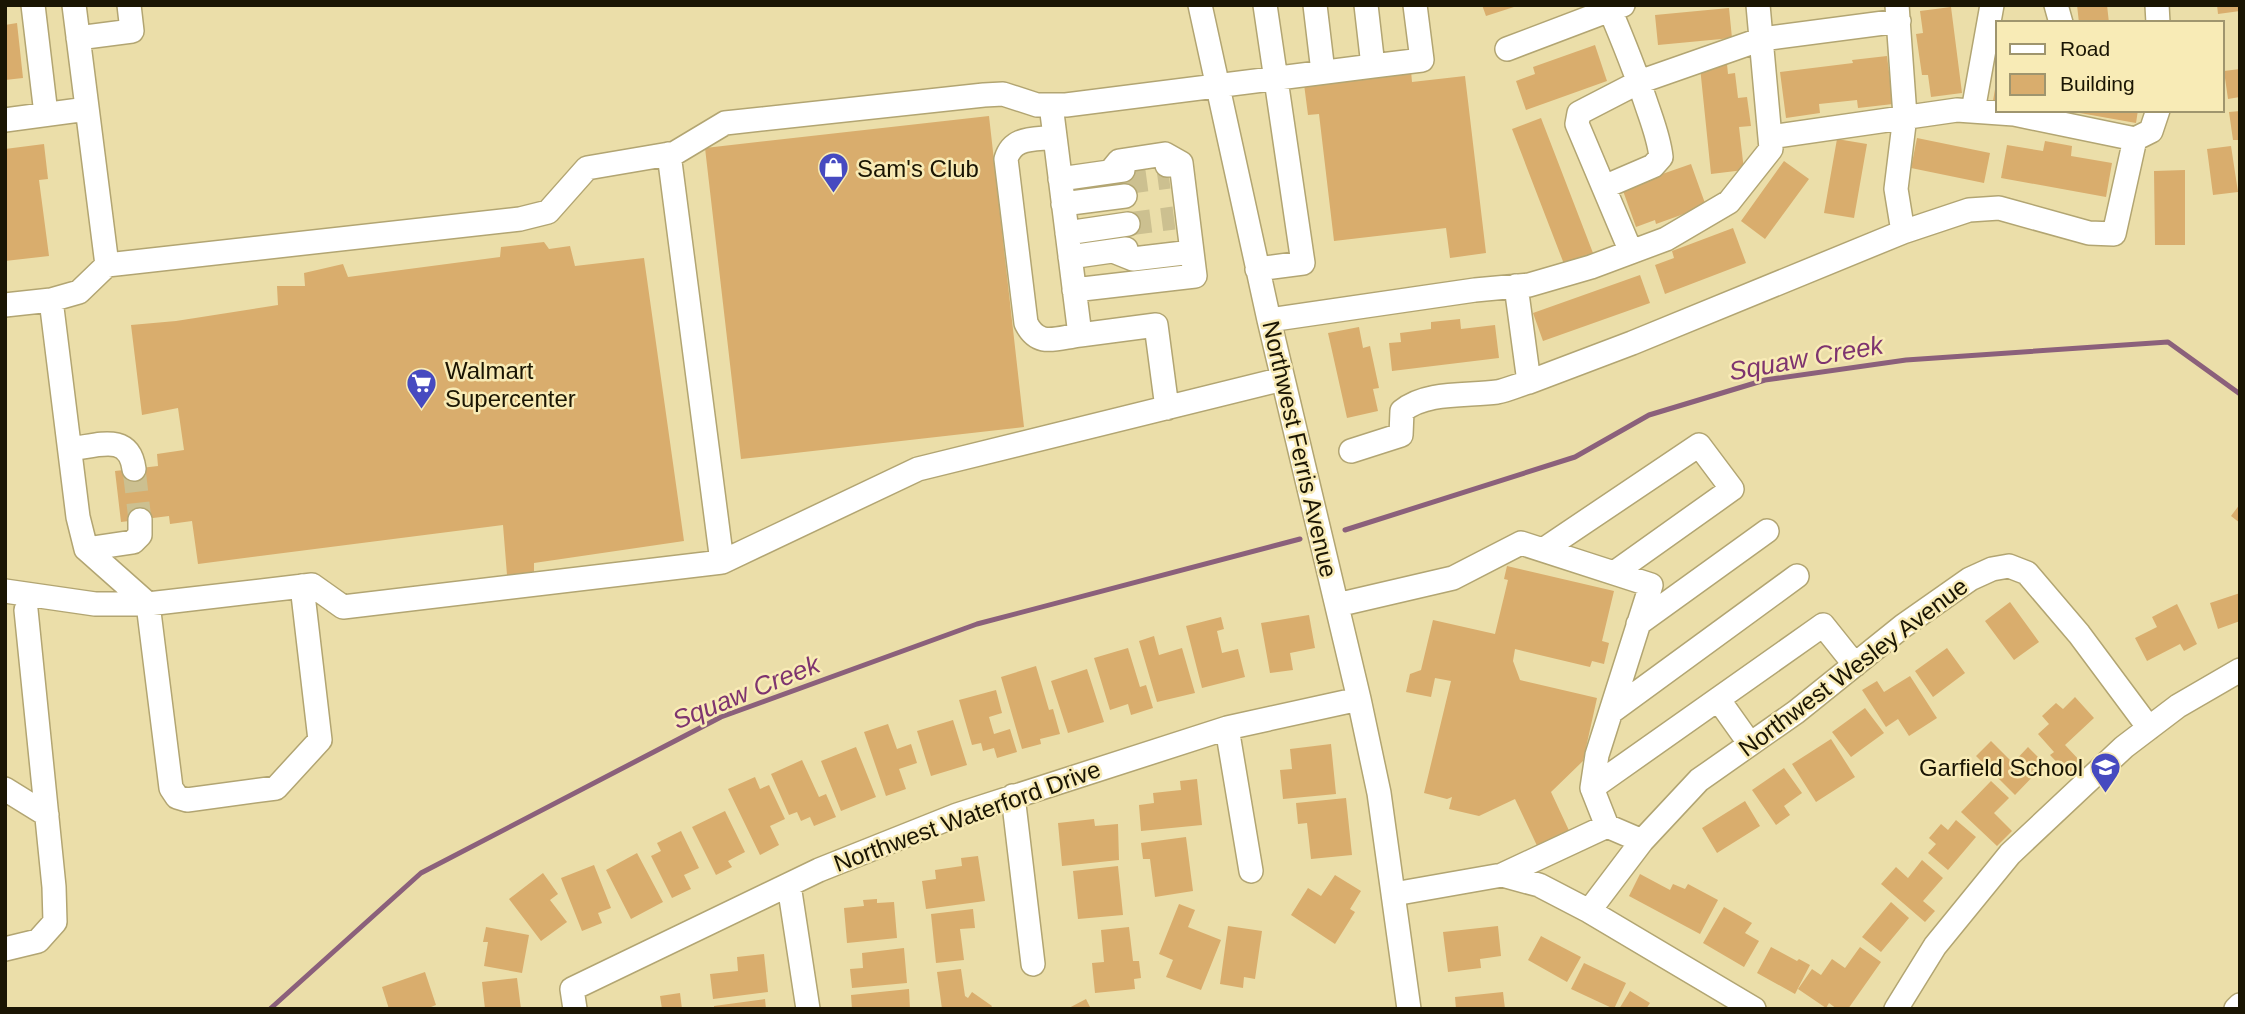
<svg xmlns="http://www.w3.org/2000/svg" width="2245" height="1014" font-family="Helvetica,sans-serif">
	<style>
		.lines { fill: none; stroke-linecap: round; stroke-linejoin: round }
		.stream { stroke: #8b607b; stroke-width: 5 }
		.building { fill: #d9ad6d }
		.minor-tunnel { stroke: #ccc090; stroke-width: 23; stroke-dasharray: 23 11; stroke-linecap: butt }
		.minor-casing { stroke: #b2a572; stroke-width: 26 }
		.minor { stroke: #fff; stroke-width: 23 }
		.labels { text-anchor: middle; dominant-baseline: central; stroke-width: 5; stroke-linejoin: round; paint-order: stroke }
		.poi-label { font-size: 24px; fill: #1a1503; stroke: #f8ebb6; text-anchor: start }
		.street-label { font-size: 24px; fill: #1a1503; stroke: #f8ebb6 }
		.water-label { font-size: 26px; font-style: italic; fill: #7e346f; stroke: #f8ebb6 }
	</style>
	<rect width="100%" height="100%" fill="#ebdea9"/>
	<g class="lines">
		<path class="stream" d="M1345,530L1575,457L1649,415L1765,380L1906,360L2168,342L2240,394
			M270,1009L421,873L721,717L977,624L1300,539"/>
	</g>
	<path class="building" d="M1482,5H1517V6L1486,16Z
		M2077,5H2107L2109,23H2079Z
		M2217,5H2240V11L2218,14Z
		M1951,7L1962,93L1931,97L1928,75H1922L1916,34L1923,33L1920,11Z
		M1729,8L1732,38L1658,45L1655,15Z
		M17,23L23,78L5,80V25Z
		M1595,45L1607,81L1526,110L1516,81L1535,74L1533,67Z
		M1887,56L1893,104L1858,108L1857,100L1819,104L1820,113L1786,118L1780,72L1853,63L1852,60Z
		M1727,64L1728,74L1735,73L1738,98L1747,97L1751,126L1739,127L1744,170L1711,174L1700,67Z
		M2240,69V97L2228,99L2224,71Z
		M1411,71L1412,82L1465,76L1486,253L1450,258L1446,228L1334,241L1319,114L1308,115L1304,84Z
		M1997,77H1998V102L1993,101Z
		M2063,110H2138L2136,123Z
		M2240,111V140H2233L2229,112Z
		M989,116L1024,427L741,459L705,148Z
		M1541,118L1593,253L1564,264L1512,129Z
		M1917,138L1990,153L1984,183L1911,168Z
		M1837,139L1867,144L1854,218L1824,213Z
		M2045,141L2072,146L2071,156L2112,163L2106,197L2001,178L2007,145L2043,151Z
		M44,144L48,179L39,180L49,256L5,261V149Z
		M2231,146L2238,192L2213,195L2207,149Z
		M1784,161L1809,179L1765,239L1741,221Z
		M1691,164L1706,206L1656,224L1655,220L1636,227L1622,188Z
		M2185,170V245H2155L2154,171Z
		M1733,228L1746,263L1665,294L1655,265L1674,258L1672,251Z
		M544,242L549,249L570,246L575,266L644,258L684,541L534,563V573L507,575L503,525L198,564L192,521L170,524L169,516L121,522L115,471L158,466L157,454L184,450L178,408L142,415L131,325L176,321L278,305L277,286H305L304,273L343,264L348,277L500,257L501,247Z
		M1640,275L1650,303L1543,341L1533,313Z
		M1460,319L1461,329L1495,325L1499,358L1392,371L1389,343L1401,342L1400,333L1431,329V322Z
		M1359,327L1363,348L1370,346L1379,388L1373,389L1378,411L1347,418L1328,333Z
		M2240,504V523L2231,516Z
		M1507,566L1614,591L1602,641L1609,643L1604,664L1592,661L1590,667L1515,649L1513,661L1520,680L1597,698L1583,761L1551,792L1572,837L1540,852L1515,799L1479,816L1449,809L1452,797L1447,799L1424,793L1451,681L1435,678L1431,697L1406,692L1410,674L1421,670L1433,620L1495,634L1508,580L1504,579Z
		M2240,593V621L2218,629L2210,603Z
		M2010,602L2039,642L2014,660L1985,621Z
		M2177,604L2197,644L2184,651L2180,644L2147,661L2135,638L2157,627L2152,617Z
		M1309,615L1315,648L1290,653L1293,670L1270,673L1261,623Z
		M1221,617L1224,629L1217,631L1222,653L1238,649L1245,677L1202,688L1186,626Z
		M1154,636L1159,655L1182,648L1195,693L1157,702L1139,641Z
		M1128,648L1140,687L1146,685L1153,708L1131,715L1128,704L1110,710L1094,658Z
		M1947,648L1965,673L1933,697L1915,671Z
		M1036,666L1049,710L1053,709L1060,734L1040,739L1041,744L1022,749L1001,677Z
		M1087,669L1104,722L1068,733L1051,681Z
		M1910,676L1937,718L1909,736L1898,719L1886,727L1862,690L1877,681L1884,692Z
		M996,690L1002,713L989,717L994,734L1010,729L1017,752L997,758L994,748L983,751L981,743L972,745L959,700Z
		M2075,697L2094,718L2065,745L2081,762L2068,774L2050,755L2054,752L2038,734L2049,724L2042,716L2056,703L2063,709Z
		M1865,708L1884,733L1851,757L1832,732Z
		M953,720L967,765L931,776L917,731Z
		M888,724L897,749L911,744L917,763L899,769L906,789L886,796L864,732Z
		M1831,739L1855,777L1816,802L1792,764Z
		M1991,741L2013,763L2028,747L2045,764L2015,795L1976,756Z
		M1331,744L1336,794L1283,799L1280,770L1292,769L1290,749Z
		M856,747L876,797L841,811L821,761Z
		M802,760L819,797L826,794L836,817L814,826L810,817L801,821L797,812L789,815L771,774Z
		M1784,768L1802,793L1784,806L1790,815L1776,825L1752,790Z
		M755,777L760,789L769,785L785,819L770,826L779,845L760,855L728,789Z
		M1197,779L1202,825L1141,831L1139,805L1154,803L1153,793L1181,790L1180,781Z
		M1991,781L2009,798L1994,813L2012,831L1997,846L1961,812Z
		M1346,798L1352,855L1311,859L1307,823L1298,824L1296,803Z
		M1745,801L1760,826L1717,853L1702,828Z
		M725,811L745,852L728,861L732,867L716,875L692,827Z
		M1094,819L1095,826L1118,824L1119,860L1062,866L1058,823Z
		M1956,820L1976,837L1948,870L1928,853L1936,844L1929,838L1941,824L1948,830Z
		M681,831L699,868L684,875L691,889L672,898L651,856L661,851L657,843Z
		M1186,837L1193,891L1155,897L1150,859H1143L1141,843Z
		M637,853L663,902L631,919L606,870Z
		M978,856L985,901L926,909L922,881L936,879L935,870L962,866L961,858Z
		M1922,860L1943,878L1923,901L1935,911L1925,922L1881,884L1896,867L1908,878Z
		M594,865L611,908L598,913L602,923L582,931L561,878Z
		M1118,866L1123,915L1078,919L1073,871Z
		M543,873L558,894L550,900L567,922L541,941L509,899Z
		M1640,874L1670,890L1673,884L1685,889L1688,884L1718,900L1700,934L1629,896Z
		M1335,875L1361,891L1350,909L1355,912L1335,944L1291,915L1308,888L1321,896Z
		M877,899V903L894,902L897,938L847,943L844,908L864,906L863,900Z
		M1891,902L1909,918L1881,952L1862,937Z
		M1179,904L1195,910L1188,927L1221,940L1201,990L1166,977L1173,960L1159,954Z
		M1724,907L1752,923L1745,933L1759,941L1744,967L1703,943Z
		M973,909L975,928L960,929L964,960L936,963L931,914Z
		M1228,926L1262,931L1255,979L1244,977L1243,988L1220,984Z
		M1498,926L1501,956L1480,959L1481,968L1448,972L1443,932Z
		M486,927L529,935L522,973L484,966L488,942H483Z
		M1129,927L1133,961H1139L1141,978L1134,979L1135,989L1095,993L1092,963L1104,962L1101,930Z
		M1541,936L1581,957L1567,982L1528,960Z
		M1771,947L1797,961L1799,959L1810,965L1795,994L1757,973Z
		M1860,947L1881,962L1848,1009H1837L1829,1003L1826,1008L1798,989L1812,969L1821,975L1832,959L1845,968Z
		M904,948L907,983L852,988L850,969L863,968L862,953Z
		M764,954L768,992L713,999L710,974L738,971L737,957Z
		M1584,963L1626,983L1614,1009L1571,989Z
		M961,969L965,996L968,998L972,992L992,1006L990,1009H942L937,972Z
		M425,972L436,1005L426,1009H389L382,987Z
		M517,978L521,1009H485L482,982Z
		M909,989L910,1009H852L851,995Z
		M1630,991L1650,1003L1646,1009H1619Z
		M1503,992L1505,1009H1456L1455,997Z
		M680,993L682,1009H662L660,996Z
		M765,999L766,1009H714V1006Z
		M1086,999L1091,1009H1067Z"/>
	<g class="lines">
		<path class="minor-tunnel" d="M1124,183L1169,177
			M1128,224L1174,218
			M134,469L140,520"/>
		<defs>
			<path id="minor" d="M33,5L46,114
				M74,5L107,265L520,219L548,212L587,168L675,153L725,123L984,95L1003,94L1037,105H1066L1373,66L1366,5
				M1200,5L1269,320L1359,699L1379,793L1409,1009
				M1315,5L1323,72
				M1897,5L1905,116L1896,189L1903,232
				M2056,5L2061,23
				M2157,5L2158,23
				M78,38L132,31L129,5
				M1507,49L1623,5
				M1373,66L1422,60L1415,5
				M1051,105C1061,181 1070,258 1080,335C1056,338 1038,348 1026,323L1006,159C1013,136 1034,140 1055,137
				M1973,111L1992,5
				M5,120L87,109
				M1770,137L1957,110L2014,114L2135,139L2151,131L2158,110
				M1110,172L1119,161L1165,154L1181,163
				M1060,179L1123,170
				M1604,187L1653,166L1661,157C1659,138 1652,121 1646,103C1635,70 1622,38 1608,5
				M1063,204L1125,196
				M1067,233L1128,224
				M1113,251L1133,259L1192,252
				M1631,252L1577,124L1579,113L1639,82L1762,39L1899,21
				M1070,257L1126,249
				M107,265L79,292L51,300L78,517L86,549L148,604L312,585L343,607L722,562L669,154
				M1257,269L1303,263L1265,5
				M1516,286L1529,382L1632,343L1903,232L1969,210L1999,208L2089,233L2114,234L2135,139
				M1074,290L1195,276L1181,163L1167,165
				M5,305L51,300
				M1269,320L1475,290L1529,285L1591,267L1666,239L1729,202L1771,149L1758,5
				M1080,335L1156,325L1167,408
				M70,449C97,446 129,432 134,469
				M1351,451L1401,435L1402,411C1426,391 1467,396 1497,392C1508,390 1518,385 1529,382
				M86,549L133,542L140,535V520
				M1543,550L1699,445L1732,489L1614,573
				M722,562L918,469L1283,379
				M5,591L95,604H148L171,788L177,797L187,800L276,788L320,740L302,586
				M1337,605L1453,578L1521,543L1651,585L1597,755L1592,788L1607,826
				M1638,624L1767,531
				M1718,699L1750,744
				M1611,712L1797,576
				M1227,728L1251,871
				M1592,788L1823,625L1855,665
				M5,789L47,815
				M1013,796L1033,964
				M1502,875L1607,826L1642,841
				M789,885L808,1009
				M1394,894L1502,875L1539,885L1589,911L1754,1009
				M1589,911L1642,841L1699,780L1796,712L1903,626L1970,579L1992,569L2009,566L2027,573L2079,634L2149,728
				M5,949L38,941L55,922L54,887L26,610
				M575,1009L572,989L819,870L957,815L1227,728L1359,699
				M1896,1009L1935,946L2010,854L2124,747L2178,706L2240,670
				M2236,1009L2240,1005"/>
		</defs>
		<use href="#minor" class="minor-casing"/>
		<use href="#minor" class="minor"/>
	</g>
	<defs>
		<symbol id="shop-pin" viewBox="-11 -11 22 30"><path d="M0 17L-7.5 6A9.5 9.5 0 1 1 7.5 6Z" fill="#464ac0" stroke="#f8ebb6"/><path d="M-5-2.5h2.3a2.7 3.5 0 0 1 5.4 0H5L5.5 6h-11ZM-1.5-2.5h3a1.5 2.3 0 0 0-3 0Z" fill="#fff"/></symbol>
		<symbol id="supermarket-pin" viewBox="-11 -11 22 30"><path d="M0 17L-7.5 6A9.5 9.5 0 1 1 7.5 6Z" fill="#464ac0" stroke="#f8ebb6"/><path d="M-6-5.5h2.5l.6 2H6L4.5 2H-2.5L-4.4-4H-6ZM-1.5 3.2a1.3 1.3 0 1 0 .1 0ZM3 3.2a1.3 1.3 0 1 0 .1 0Z" fill="#fff"/></symbol>
		<symbol id="school-pin" viewBox="-11 -11 22 30"><path d="M0 17L-7.5 6A9.5 9.5 0 1 1 7.5 6Z" fill="#464ac0" stroke="#f8ebb6"/><path d="M0-5L7-2L0 1L-7-2ZM-4 1L0 2.5L4 1V4Q0 6-4 4Z" fill="#fff"/></symbol>
	</defs>
	<g fill-rule="evenodd">
		<use href="#shop-pin" x="816" y="150" width="35" height="47"/>
		<use href="#supermarket-pin" x="404" y="366" width="35" height="47"/>
		<use href="#school-pin" x="2088" y="750" width="35" height="47"/>
	</g>
	<g class="labels">
		<g class="poi-label">
			<text x="857" y="168">Sam's Club</text>
			<text x="445" y="370">Walmart<tspan x="445" dy="28">Supercenter</tspan></text>
			<text x="2083" y="767" text-anchor="end">Garfield School</text>
		</g>
		<g class="street-label">
			<text transform="translate(1300 449) rotate(77)">Northwest Ferris Avenue</text>
			<text transform="translate(1853 667) rotate(-37)">Northwest Wesley Avenue</text>
			<text transform="translate(967 816) rotate(-20)">Northwest Waterford Drive</text>
		</g>
		<g class="water-label">
			<text transform="translate(1806 358) rotate(-10)">Squaw Creek</text>
			<text transform="translate(746 692) rotate(-22)">Squaw Creek</text>
		</g>
	</g>
	<rect width="2245" height="1014" fill="none" stroke="#1a1503" stroke-width="14"/>
	<rect x="1996" y="21" width="228" height="91" fill="#f8ebb6" stroke="#9f956e" stroke-width="2"/>
	<rect x="2010" y="44" width="35" height="10" fill="#ffffff" stroke="#9f956e" stroke-width="2"/>
	<text x="2060" y="56" font-size="21" fill="#1a1503">Road</text>
	<rect x="2010" y="74" width="35" height="21" fill="#d9ad6d" stroke="#9f956e" stroke-width="2"/>
	<text x="2060" y="91" font-size="21" fill="#1a1503">Building</text>
</svg>
